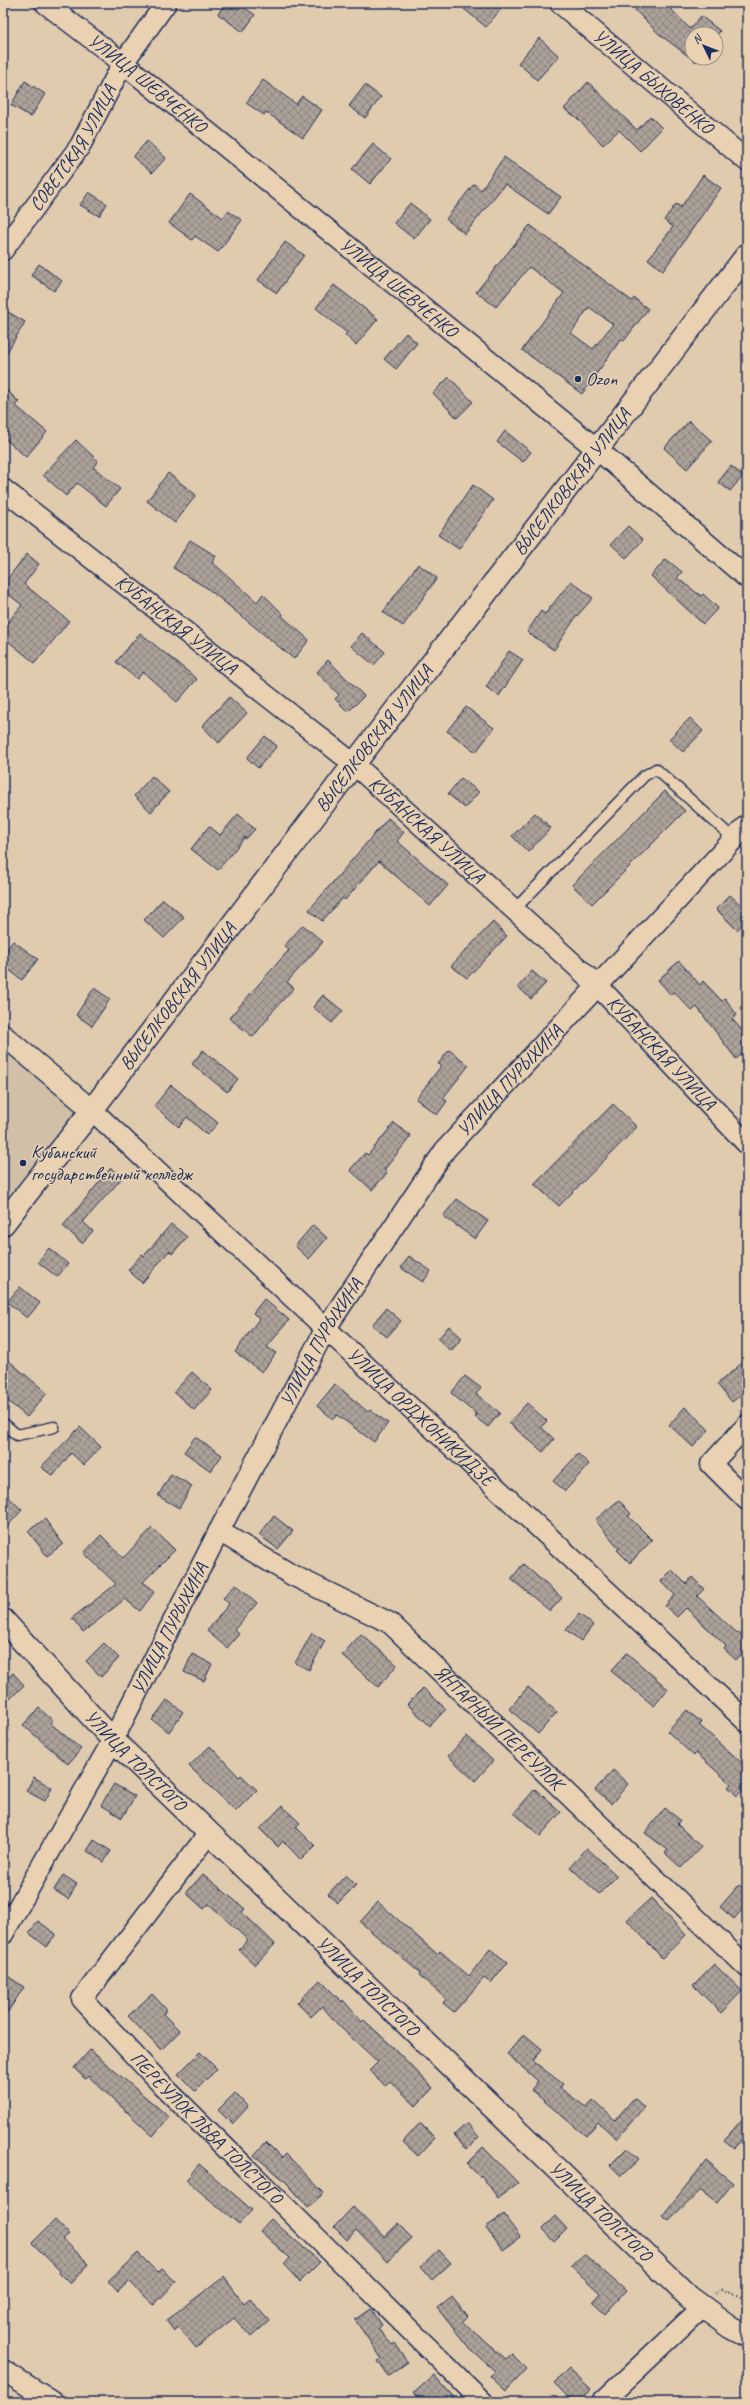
<svg xmlns="http://www.w3.org/2000/svg" width="750" height="2405" font-family="Caveat,sans-serif">
	<style>
		.built { fill: #d1bfa7 }
		.building { fill: url(#building-cross-hatch); stroke: #1b2f5e; fill-rule: evenodd }
		.lines { fill: none; stroke-linecap: round; stroke-linejoin: round }
		.lane-casing { stroke: #1b2f5e; stroke-width: 13 }
		.street-casing { stroke: #1b2f5e; stroke-width: 23 }
		.secondary-casing { stroke: #1b2f5e; stroke-width: 25 }
		.path { stroke: #1b2f5e; stroke-width: 2.5; stroke-dasharray: 1 3; stroke-linecap: butt }
		.lane { stroke: #e9d1b1; stroke-width: 10 }
		.street { stroke: #e9d1b1; stroke-width: 20 }
		.secondary { stroke: #e9d1b1; stroke-width: 22 }
		.poi-dot { fill: #1b2f5e; stroke: #e9d1b1; stroke-width: 1.5 }
		.labels { text-anchor: middle; dominant-baseline: central; stroke-width: 3; stroke-linejoin: round; paint-order: stroke }
		.street-label { font-size: 19px; fill: #1b2f5e; stroke: #e9d1b1 }
		.poi-label { font-size: 19px; fill: #1b2f5e; stroke: #e9d1b1; text-anchor: start }
	</style>
	<defs>
		<pattern id="building-cross-hatch" width="8" height="8" patternUnits="userSpaceOnUse"><rect width="8" height="8" fill="#aca298"/><path d="M0 0l8 8M0 8l8-8" fill="none" stroke="#8b847f"/></pattern>
	</defs>
	<rect width="100%" height="100%" fill="#e1cbae"/>
	<filter id="ink" filterUnits="userSpaceOnUse"><feTurbulence type="fractalNoise" baseFrequency=".025" numOctaves="2"/><feDisplacementMap in="SourceGraphic" scale="8" xChannelSelector="R" yChannelSelector="G"/><feConvolveMatrix kernelMatrix="1 2 1 2 8 2 1 2 1" color-interpolation-filters="sRGB"/></filter>
	<g filter="url(#ink)">
		<path class="built" d="M3,1043L83,1112L3,1214Z"/>
		<path class="building" d="M226,3H238L255,15L243,32L218,14Z
			M457,3H506L486,27Z
			M642,3H665L690,29L701,16L720,31L716,36V34H692V58H699L696,62L659,34L635,10Z
			M539,38L559,56L537,80L518,63Z
			M263,80L296,104L302,96L322,110L303,138L266,112L264,115L246,103Z
			M25,81L45,94L31,117L11,105Z
			M588,82L637,130L650,116L662,128L640,151L619,130L603,145L576,117L564,109Z
			M365,85L381,97L365,118L349,106Z
			M147,141L166,158L152,173L133,157Z
			M373,144L391,159L370,184L352,169Z
			M504,157L561,197L548,214L505,184L465,234L446,219L474,184L481,190Z
			M703,175L721,188L663,271L648,259L673,227L664,220L676,204L681,207Z
			M89,192L107,204L99,216L80,205Z
			M190,194L223,218L228,211L242,220L218,252L195,236L192,240L169,223Z
			M410,203L430,219L414,239L394,223Z
			M530,225L632,301L634,298L648,309L624,341L621,339L582,394L522,350L564,293L529,267L496,307L476,292ZM589,307L613,324L593,349L571,333Z
			M285,242L304,255L277,293L258,280Z
			M39,264L62,281L54,291L31,275Z
			M334,285L378,319L356,345L345,335L347,333L316,308Z
			M3,309L25,322L3,359Z
			M406,333L417,343L396,369L384,359Z
			M449,377L473,402L457,418L433,393Z
			M3,386L19,402L15,405L47,432L26,457L3,437Z
			M689,421L712,441L687,469L664,448Z
			M505,431L531,452L523,462L497,442Z
			M76,440L98,461L93,467L120,489L106,506L77,483L66,496L43,475Z
			M731,466L743,476L730,491L718,482Z
			M168,473L196,495L175,523L147,501Z
			M473,485L493,500L459,549L438,535Z
			M628,526L643,540L626,558L611,544Z
			M190,540L216,556L212,562L257,602L263,594L283,614L282,616L309,640L294,659L207,588L173,568Z
			M27,554L39,564L24,584L69,621L35,663L3,637V628L22,605L3,590V584Z
			M666,559L682,572L677,578L701,596L703,594L718,608L703,624L651,576Z
			M418,564L437,578L403,626L383,612Z
			M571,581L593,598L576,617L554,650L527,632L541,611L545,614Z
			M140,633L197,679L177,702L143,672L137,679L116,662Z
			M362,633L385,652L374,665L351,646Z
			M509,651L523,660L499,696L486,687Z
			M328,660L364,696L348,712L335,699L339,695L317,672Z
			M229,697L247,713L219,743L202,726Z
			M466,707L494,728L476,752L447,731Z
			M690,718L703,731L683,752L669,739Z
			M265,736L277,746L258,768L247,758Z
			M152,776L169,792L151,812L134,796Z
			M461,778L479,792L465,808L448,794Z
			M665,791L685,811L592,904L572,885Z
			M535,813L551,828L528,852L512,836Z
			M238,814L255,829L246,839L245,837L218,870L191,849L209,826L220,835Z
			M388,818L404,832L397,841L448,885L430,906L379,861L345,900L343,898L322,921L309,910Z
			M730,895L747,911V919L737,930L716,909Z
			M163,899L184,917L164,938L144,920Z
			M493,922L507,936L467,978L451,966Z
			M303,925L323,942L287,982L294,988L268,1016L269,1017L253,1037L229,1018L289,950L284,946Z
			M13,941L38,959L22,980L3,965V955Z
			M679,961L700,985L703,981L722,1001L725,998L737,1015L732,1019L747,1036V1050L736,1059L697,1007L692,1011L674,992L671,995L658,980Z
			M532,971L546,983L531,999L518,987Z
			M94,988L110,999L92,1026L76,1015Z
			M323,995L343,1011L332,1023L313,1007Z
			M203,1050L238,1079L227,1092L192,1064Z
			M449,1050L469,1065L443,1098L447,1101L437,1115L416,1099L441,1066L438,1064Z
			M171,1085L218,1123L207,1135L187,1117L179,1127L154,1106Z
			M613,1104L637,1127L559,1206L534,1184Z
			M394,1123L411,1136L384,1170L387,1173L372,1190L350,1170L365,1153L368,1155Z
			M111,1168L122,1178L83,1222L93,1231L82,1243L63,1226Z
			M457,1199L488,1221L475,1239L443,1216Z
			M171,1224L187,1237L172,1254L169,1251L142,1283L128,1270L142,1254L144,1256Z
			M313,1225L327,1238L309,1259L295,1246Z
			M49,1248L68,1264L57,1277L38,1262Z
			M409,1256L431,1271L423,1282L401,1268Z
			M20,1287L40,1303L27,1318L7,1302Z
			M264,1299L289,1320L267,1347L276,1353L262,1372L235,1352L259,1319L253,1313Z
			M386,1308L401,1321L387,1337L372,1325Z
			M449,1326L462,1338L451,1351L438,1339Z
			M3,1356L47,1393L27,1417L3,1397Z
			M747,1359V1390L732,1402L717,1384Z
			M192,1372L212,1390L194,1410L174,1392Z
			M465,1376L481,1388L476,1394L500,1413L488,1427L475,1417L477,1415L451,1393Z
			M335,1384L368,1412L370,1410L388,1423L374,1442L337,1415L333,1419L317,1406Z
			M527,1403L547,1421L541,1427L554,1439L543,1452L509,1423Z
			M685,1407L709,1430L693,1447L669,1425Z
			M80,1427L101,1447L84,1465L71,1453L53,1476L41,1467Z
			M195,1437L222,1455L211,1471L184,1452Z
			M578,1454L589,1464L565,1491L553,1481Z
			M171,1474L192,1486L179,1508L158,1496Z
			M3,1492L22,1510L3,1531Z
			M619,1500L631,1514L628,1516L652,1540L630,1563L617,1550L619,1548L595,1520Z
			M274,1516L293,1531L278,1549L259,1535Z
			M45,1519L63,1544L47,1556L28,1531Z
			M152,1528L175,1550L143,1582L155,1591L140,1611L125,1599L83,1632L72,1618L116,1584L84,1553L101,1535L123,1558Z
			M523,1564L562,1598L550,1611L511,1579Z
			M672,1570L686,1584L692,1577L704,1589L697,1596L737,1633L738,1632L747,1640V1648L736,1660L724,1649L726,1646L686,1608L677,1617L665,1606L675,1595L661,1581Z
			M236,1584L257,1603L234,1630L239,1634L227,1648L207,1631L229,1604L223,1598Z
			M579,1614L593,1625L581,1641L566,1630Z
			M312,1633L325,1641L309,1670L295,1663Z
			M361,1634L397,1665L378,1687L342,1655Z
			M104,1643L119,1658L101,1677L86,1661Z
			M627,1653L668,1689L654,1706L611,1671Z
			M192,1654L212,1664L204,1681L184,1672Z
			M13,1673L24,1685L3,1706V1682Z
			M528,1687L557,1712L538,1734L509,1709Z
			M423,1688L446,1709L430,1726L407,1704Z
			M167,1700L183,1712L169,1732L152,1720Z
			M39,1708L52,1720L50,1723L81,1749L68,1764L23,1725Z
			M687,1710L702,1723L699,1725L747,1767V1786L737,1796L728,1787L731,1784L696,1753L694,1756L667,1731Z
			M467,1736L493,1761L475,1781L448,1756Z
			M210,1746L239,1777L241,1775L257,1790L236,1811L189,1766Z
			M613,1770L628,1784L611,1804L595,1790Z
			M34,1777L52,1788L45,1801L26,1791Z
			M114,1784L135,1796L122,1818L101,1805Z
			M535,1789L561,1812L540,1836L514,1813Z
			M282,1806L300,1823L296,1827L315,1846L301,1860L283,1841L278,1847L260,1829Z
			M665,1808L680,1820L677,1824L701,1847L681,1868L665,1853L668,1850L645,1833Z
			M94,1840L111,1851L104,1862L87,1851Z
			M587,1848L617,1876L599,1894L570,1867Z
			M203,1874L245,1909L242,1912L275,1944L255,1965L239,1950L248,1940L209,1904L204,1909L186,1893Z
			M63,1875L77,1884L68,1899L54,1890Z
			M346,1875L356,1885L338,1903L328,1894Z
			M739,1885L747,1892V1904L734,1919L720,1907Z
			M651,1898L686,1935L662,1958L627,1920Z
			M378,1902L437,1954L440,1951L469,1976L490,1949L507,1962L491,1983L484,1978L454,2012L443,2003L446,1999L419,1975L420,1973L360,1922Z
			M38,1921L56,1934L47,1947L29,1933Z
			M714,1964L742,1991L721,2013L693,1985Z
			M3,1973L24,1987L3,2019Z
			M320,1980L342,2002L343,2000L362,2022L364,2020L392,2046L433,2088L416,2106L390,2081L384,2086L370,2070L378,2062L339,2026L322,2006L311,2017L297,2003Z
			M152,1994L167,2010L163,2014L180,2031L161,2050L128,2016Z
			M524,2034L542,2049L533,2061L563,2084L560,2088L587,2108L593,2100L615,2120L634,2098L644,2107L617,2139L598,2122L586,2136L531,2090L538,2081L507,2054Z
			M90,2050L169,2117L153,2136L88,2076L85,2079L74,2068Z
			M200,2052L217,2069L195,2091L178,2074Z
			M235,2093L248,2107L232,2124L218,2110Z
			M747,2114V2134L734,2148L724,2140Z
			M420,2123L435,2138L418,2156L403,2142Z
			M467,2123L479,2137L467,2149L454,2135Z
			M266,2142L282,2158L286,2154L324,2193L308,2207L285,2181L254,2155Z
			M483,2147L518,2183L498,2198L481,2175L479,2177L466,2164Z
			M627,2148L639,2159L621,2176L610,2165Z
			M706,2161L733,2183L717,2203L701,2190L669,2221L662,2216Z
			M199,2164L252,2210L239,2224L186,2180Z
			M353,2207L384,2237L398,2224L412,2238L387,2262L356,2230L347,2240L334,2227Z
			M504,2215L520,2237L502,2250L486,2227Z
			M555,2216L567,2229L554,2242L542,2229Z
			M271,2219L320,2262L300,2282L284,2265L290,2258L260,2231Z
			M55,2220L69,2234L63,2239L89,2264L70,2284L59,2273L60,2271L32,2243Z
			M439,2250L451,2263L432,2280L421,2267Z
			M138,2253L158,2273L162,2269L176,2282L154,2305L129,2281L118,2292L108,2281Z
			M584,2254L626,2291L605,2314L592,2302L600,2293L571,2266Z
			M224,2277L244,2304L250,2299L269,2321L251,2337L234,2318L196,2348L179,2327L174,2331L166,2320Z
			M452,2296L468,2316L462,2322L506,2359L512,2354L527,2369L506,2391L490,2376L495,2371L470,2349L437,2308Z
			M371,2309L382,2325L378,2329L392,2345L395,2343L408,2362L388,2376L378,2361L382,2359L355,2320Z
			M569,2368L591,2389L579,2402H573L554,2383Z
			M434,2375L458,2402H422L414,2393Z"/>
		<g class="lines">
			<defs>
				<path id="lane" d="M514,910L644,776L656,769L734,839
					M3,1423L17,1435L54,1427"/>
				<g id="street">
					<path id="s1" d="M45,3L123,63L598,450L747,578"/>
					<path id="s2" d="M560,3L747,161"/>
					<path id="s3" d="M3,250L80,146L123,63L166,3"/>
					<path id="s4" d="M3,489L354,764L598,986L747,1144"/>
					<path id="s5" d="M3,1035L92,1110L747,1722"/>
					<path d="M747,1425L711,1464L747,1500"/>
					<path id="s6" d="M219,1531L292,1575L390,1623L747,1967"/>
					<path id="s7" d="M209,1833L82,1999L162,2085L483,2402"/>
					<path id="s8" d="M3,1934L113,1740L219,1531L326,1328L445,1150L747,825"/>
					<path d="M3,2370L53,2402"/>
					<path d="M602,2402L703,2307"/>
				</g>
				<g id="secondary">
					<path id="s9" d="M3,1224L92,1110L354,764L747,255"/>
					<path id="s10" d="M3,1620L113,1740L689,2297L730,2327L747,2336"/>
				</g>
			</defs>
			<use href="#lane" class="lane-casing"/>
			<use href="#street" class="street-casing"/>
			<use href="#secondary" class="secondary-casing"/>
			<path class="path" d="M715,2293L722,2289L747,2301"/>
			<use href="#lane" class="lane"/>
			<use href="#street" class="street"/>
			<use href="#secondary" class="secondary"/>
		</g>
	</g>
	<g class="poi-dot">
		<circle cx="578" cy="379" r="4"/>
		<circle cx="23" cy="1163" r="4"/>
	</g>
	<g class="labels">
		<g class="street-label">
			<text stroke="none"><textPath href="#s2" startOffset="122">УЛИЦА БЫХОВЕНКО</textPath></text>
			<text stroke="none"><textPath href="#s1" startOffset="130">УЛИЦА ШЕВЧЕНКО</textPath></text>
			<text stroke="none"><textPath href="#s3" startOffset="124">СОВЕТСКАЯ УЛИЦА</textPath></text>
			<text stroke="none"><textPath href="#s1" startOffset="454">УЛИЦА ШЕВЧЕНКО</textPath></text>
			<text stroke="none"><textPath href="#s9" startOffset="935">ВЫСЕЛКОВСКАЯ УЛИЦА</textPath></text>
			<text stroke="none"><textPath href="#s4" startOffset="220">КУБАНСКАЯ УЛИЦА</textPath></text>
			<text stroke="none"><textPath href="#s9" startOffset="611">ВЫСЕЛКОВСКАЯ УЛИЦА</textPath></text>
			<text stroke="none"><textPath href="#s4" startOffset="544">КУБАНСКАЯ УЛИЦА</textPath></text>
			<text stroke="none"><textPath href="#s9" startOffset="287">ВЫСЕЛКОВСКАЯ УЛИЦА</textPath></text>
			<text stroke="none"><textPath href="#s4" startOffset="868">КУБАНСКАЯ УЛИЦА</textPath></text>
			<text stroke="none"><textPath href="#s8" startOffset="996">УЛИЦА ПУРЫХИНА</textPath></text>
			<text stroke="none"><textPath href="#s8" startOffset="672">УЛИЦА ПУРЫХИНА</textPath></text>
			<text stroke="none"><textPath href="#s5" startOffset="566">УЛИЦА ОРДЖОНИКИДЗЕ</textPath></text>
			<text stroke="none"><textPath href="#s8" startOffset="348">УЛИЦА ПУРЫХИНА</textPath></text>
			<text stroke="none"><textPath href="#s6" startOffset="345">ЯНТАРНЫЙ ПЕРЕУЛОК</textPath></text>
			<text stroke="none"><textPath href="#s10" startOffset="193">УЛИЦА ТОЛСТОГО</textPath></text>
			<text stroke="none"><textPath href="#s10" startOffset="517">УЛИЦА ТОЛСТОГО</textPath></text>
			<text stroke="none"><textPath href="#s7" startOffset="388">ПЕРЕУЛОК ЛЬВА ТОЛСТОГО</textPath></text>
			<text stroke="none"><textPath href="#s10" startOffset="841">УЛИЦА ТОЛСТОГО</textPath></text>
		</g>
		<g class="poi-label">
			<text x="586" y="379">Ozon</text>
			<text x="31" y="1152">Кубанский<tspan x="31" dy="22">государственный колледж</tspan></text>
		</g>
	</g>
	<rect width="750" height="2405" fill="none" stroke="#e9d1b1" stroke-width="16"/>
	<rect x="8" y="8" width="734" height="2389" fill="none" stroke="#1b2f5e" stroke-width="1.5" filter="url(#ink)"/>
	<g transform="translate(704 46) rotate(313)"><circle r="19" fill="#e9d1b1" stroke="#979090"/>
	<path d="M0-3L7 15L0 10L-7 15Z" fill="#1b2f5e"/>
	<text y="-6" font-size="11" font-weight="bold" text-anchor="middle" fill="#1b2f5e">N</text>
	</g>
</svg>
